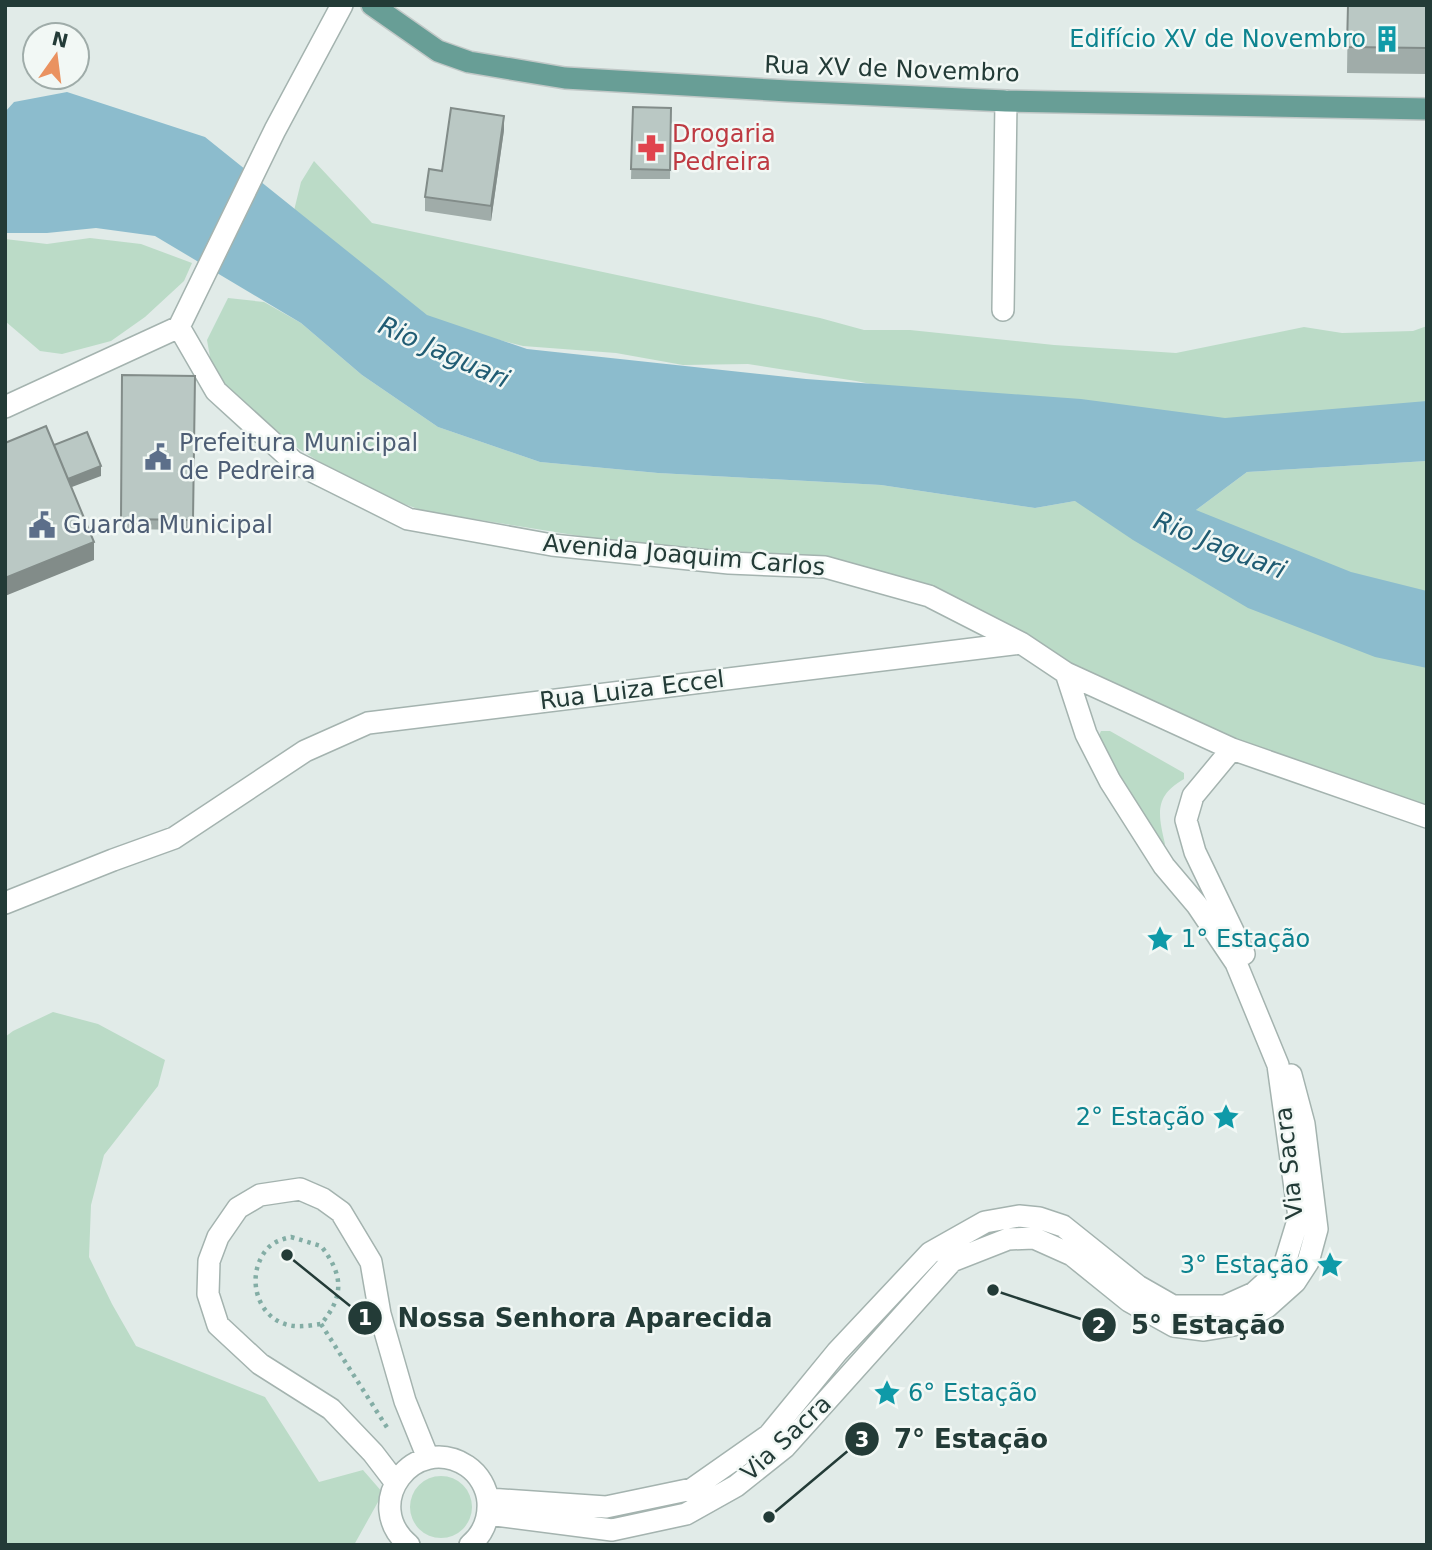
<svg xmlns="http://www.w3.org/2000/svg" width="1432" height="1550" font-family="'DejaVu Sans',sans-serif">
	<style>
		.green { fill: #bbdbc7 }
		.water { fill: #8cbccd }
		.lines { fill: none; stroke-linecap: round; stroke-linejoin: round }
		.minor-casing { stroke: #a4b3af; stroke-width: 24 }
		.major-casing { stroke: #c1c8c7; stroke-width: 24 }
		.path { stroke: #83ada5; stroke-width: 4.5; stroke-dasharray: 3.5 5; stroke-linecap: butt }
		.minor { stroke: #fff; stroke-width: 21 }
		.major { stroke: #689e96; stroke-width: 21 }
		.wall { fill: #a0aca9 }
		.shaded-wall { fill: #828c89 }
		.building { fill: #bac8c4; stroke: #828c89; stroke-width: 2 }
		.labels { text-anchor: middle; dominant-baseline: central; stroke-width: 5; stroke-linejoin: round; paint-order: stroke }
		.culture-label { font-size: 24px; fill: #0d838f; stroke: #f2f8f5; text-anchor: end }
		.street-label { font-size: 24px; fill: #233b37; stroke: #f2f8f5 }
		.health-label { font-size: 24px; fill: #be3a42; stroke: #f2f8f5; text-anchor: start }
		.service-label { font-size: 24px; fill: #4e5e75; stroke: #f2f8f5; text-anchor: start }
		.water-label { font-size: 26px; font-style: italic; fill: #205c73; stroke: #f2f8f5 }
		.leader { fill: none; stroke: #233b37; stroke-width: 2.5 }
		.callout-dot { fill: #233b37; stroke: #f2f8f5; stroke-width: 2.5 }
		.mark-label { font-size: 21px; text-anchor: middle; font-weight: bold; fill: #fff }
		.callout-label { font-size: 26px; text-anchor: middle; font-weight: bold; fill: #233b37; stroke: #f2f8f5; stroke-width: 5; stroke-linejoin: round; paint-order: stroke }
	</style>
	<rect width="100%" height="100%" fill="#e1ebe8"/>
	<path class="green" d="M314,161L372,223L820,318L864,330H910L1054,345L1176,353L1304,327L1342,333L1413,331L1427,326V404L1224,436L945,399L856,381L748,364L683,365L616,353L523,346L430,322L289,231L301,182Z
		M90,238L141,244L192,263L184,281L145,317L111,341L62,354L40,351L5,321V239L47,244Z
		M228,298L264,302L301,323L362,375L438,427L540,462L658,473L881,485L1035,508L1075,501L1196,510L1247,472L1427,461V811L1213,736L1117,690L930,589L834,558L630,544L423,511L386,497L341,475L299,449L239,402L213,374L207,340Z
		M1101,731H1110L1184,773V779C1154,796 1158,814 1165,844L1162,847L1097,740Z
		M53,1012L98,1024L165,1060L158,1086L104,1155L91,1205L89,1257L112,1304L136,1346L265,1397L319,1482L363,1470L383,1493L354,1545H5V1037L13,1031Z
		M410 1507a31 31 0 1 1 62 0a31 31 0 1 1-62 0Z"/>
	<path class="water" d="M67,92L205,137L427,315L527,349L806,379L1081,399L1225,418L1427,401V461L1247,472L1196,510L1351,572L1427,591V668L1375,657L1248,608L1133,540L1075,501L1035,508L881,485L658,473L540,462L438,427L362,375L301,323L155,236L96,228L47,233H5V112L14,102Z"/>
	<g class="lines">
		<defs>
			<path id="minor" d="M1003,310L1006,101
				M179,327L216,391L294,462L408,519L552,545L729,563L825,567L929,596L1021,643L1066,673L1232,749L1427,817
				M179,327L275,130L342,5
				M5,407L179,327
				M1232,749L1193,796L1186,820L1195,852L1244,954
				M5,903L113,860L174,838L305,751L368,723L1021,643
				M396,1483L373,1453L331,1409L260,1364L218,1325L208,1294L209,1261L218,1237L238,1208L260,1195L300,1189L323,1199L341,1212L371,1262L380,1314L405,1401L428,1458
				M488,1499L606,1507L692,1489L769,1435L837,1352L930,1253L985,1222L1019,1216L1039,1218L1063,1226L1138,1286L1173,1306H1225L1254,1293L1284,1266L1299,1217L1278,1065L1236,963L1197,905L1164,866L1110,781L1086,734L1066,673
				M488,1514L612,1530L686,1514L736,1486L785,1447L952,1261L1008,1239L1034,1238L1072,1255L1129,1301L1174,1326L1204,1330L1234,1325L1267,1307L1295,1282L1308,1262L1317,1229L1304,1124L1291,1075
				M409,1545C360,1504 414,1432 467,1466C479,1474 487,1488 488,1502C489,1519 483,1534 470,1545"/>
			<path id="major" d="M372,5L438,51L469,62L565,78L788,91L1006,101L1427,109"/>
		</defs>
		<use href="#minor" class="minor-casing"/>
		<use href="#major" class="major-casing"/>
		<path class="path" d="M291,1237L321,1246C343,1274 345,1296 321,1324C313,1325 302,1327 294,1326C257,1322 244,1276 267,1249C273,1242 282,1239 291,1237Z
			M321,1324L388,1429"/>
		<use href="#minor" class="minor"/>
		<use href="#major" class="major"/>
	</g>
	<path class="wall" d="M1348,5H1427V74L1347,73Z
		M633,107L671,108L670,179H631Z
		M504,130L491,221L425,211V197L442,171Z
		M122,375L195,376L193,530L121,529Z"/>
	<path class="shaded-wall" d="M504,116V130L491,221V206Z
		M101,466V476L64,490V481Z
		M94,542V560L5,596V578Z"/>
	<path class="building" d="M1348,5H1427V48L1347,47Z
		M633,107L671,108L670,170L631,169Z
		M451,108L504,116L491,206L425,197L429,169L442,171Z
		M122,375L195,376L193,520L121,519Z
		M46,426L94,542L5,578V443Z
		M87,432L101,466L68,479L54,445Z"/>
	<defs>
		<symbol id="building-bare" viewBox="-9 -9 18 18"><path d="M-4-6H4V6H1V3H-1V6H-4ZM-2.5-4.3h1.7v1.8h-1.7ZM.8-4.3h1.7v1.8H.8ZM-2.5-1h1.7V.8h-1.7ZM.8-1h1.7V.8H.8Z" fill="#0f9aa8" stroke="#f2f8f5" stroke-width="2.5" paint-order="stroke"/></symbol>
		<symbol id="pharmacy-bare" viewBox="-9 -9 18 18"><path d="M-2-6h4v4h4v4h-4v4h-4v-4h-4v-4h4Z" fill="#e0444e" stroke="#f2f8f5" stroke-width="2.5" paint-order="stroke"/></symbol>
		<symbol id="civic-bare" viewBox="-9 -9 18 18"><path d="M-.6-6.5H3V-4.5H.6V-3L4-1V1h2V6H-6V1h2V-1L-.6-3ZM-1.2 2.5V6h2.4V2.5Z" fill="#5c6f8a" stroke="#f2f8f5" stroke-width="2.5" paint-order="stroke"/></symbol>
		<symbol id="sight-bare" viewBox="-9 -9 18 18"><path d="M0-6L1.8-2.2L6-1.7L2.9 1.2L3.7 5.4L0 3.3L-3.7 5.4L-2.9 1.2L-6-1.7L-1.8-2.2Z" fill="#0f9aa8" stroke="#f2f8f5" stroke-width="2.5" paint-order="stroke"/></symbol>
	</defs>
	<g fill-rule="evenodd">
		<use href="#building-bare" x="1368" y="20" width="38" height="38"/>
		<use href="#pharmacy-bare" x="632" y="129" width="38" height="38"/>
		<use href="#civic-bare" x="139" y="438" width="38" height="38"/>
		<use href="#civic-bare" x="23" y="506" width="38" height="38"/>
		<use href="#sight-bare" x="1141" y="920" width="38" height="38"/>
		<use href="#sight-bare" x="1207" y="1098" width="38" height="38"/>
		<use href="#sight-bare" x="1311" y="1246" width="38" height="38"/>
		<use href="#sight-bare" x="868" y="1374" width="38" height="38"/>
	</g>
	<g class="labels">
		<g class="culture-label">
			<text x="1366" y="39">Edifício XV de Novembro</text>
			<text x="1181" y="939" text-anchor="start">1° Estação</text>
			<text x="1205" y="1117">2° Estação</text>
			<text x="1309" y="1265">3° Estação</text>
			<text x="908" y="1393" text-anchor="start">6° Estação</text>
		</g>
		<g class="street-label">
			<text transform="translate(892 69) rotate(2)">Rua XV de Novembro</text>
			<text transform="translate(684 555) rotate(5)">Avenida Joaquim Carlos</text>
			<text transform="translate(632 690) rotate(-7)">Rua Luiza Eccel</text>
			<text transform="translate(1289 1163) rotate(-96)">Via Sacra</text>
			<text transform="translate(786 1438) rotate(-43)">Via Sacra</text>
		</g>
		<g class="health-label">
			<text x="672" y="134">Drogaria<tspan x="672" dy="28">Pedreira</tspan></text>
		</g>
		<g class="service-label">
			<text x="179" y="443">Prefeitura Municipal<tspan x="179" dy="28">de Pedreira</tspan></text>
			<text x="63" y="525">Guarda Municipal</text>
		</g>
		<g class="water-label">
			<text transform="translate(444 352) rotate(24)">Rio Jaguari</text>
			<text transform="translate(1220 545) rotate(22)">Rio Jaguari</text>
		</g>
	</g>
	<path class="leader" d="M287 1255L365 1318M993 1290L1099 1325M769 1517L862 1439"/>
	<g class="callout-dot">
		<circle cx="287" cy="1255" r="7"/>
		<circle cx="993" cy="1290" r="7"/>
		<circle cx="769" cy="1517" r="7"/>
		<circle cx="365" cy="1318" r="18"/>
		<circle cx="1099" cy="1325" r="18"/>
		<circle cx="862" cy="1439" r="18"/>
	</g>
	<g class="mark-label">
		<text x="365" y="1325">1</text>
		<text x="1099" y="1333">2</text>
		<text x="862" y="1447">3</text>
	</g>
	<g class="callout-label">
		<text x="585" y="1327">Nossa Senhora Aparecida</text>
		<text x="1208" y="1334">5° Estação</text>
		<text x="971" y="1448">7° Estação</text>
	</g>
	<rect width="1432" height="1550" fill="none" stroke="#233b37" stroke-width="14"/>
	<g transform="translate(56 56) rotate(14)"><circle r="33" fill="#f2f8f5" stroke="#9faca9" stroke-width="2"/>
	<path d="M0-5L12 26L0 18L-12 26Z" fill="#ea9260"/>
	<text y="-10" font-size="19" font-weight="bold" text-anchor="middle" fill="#233b37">N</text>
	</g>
</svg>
